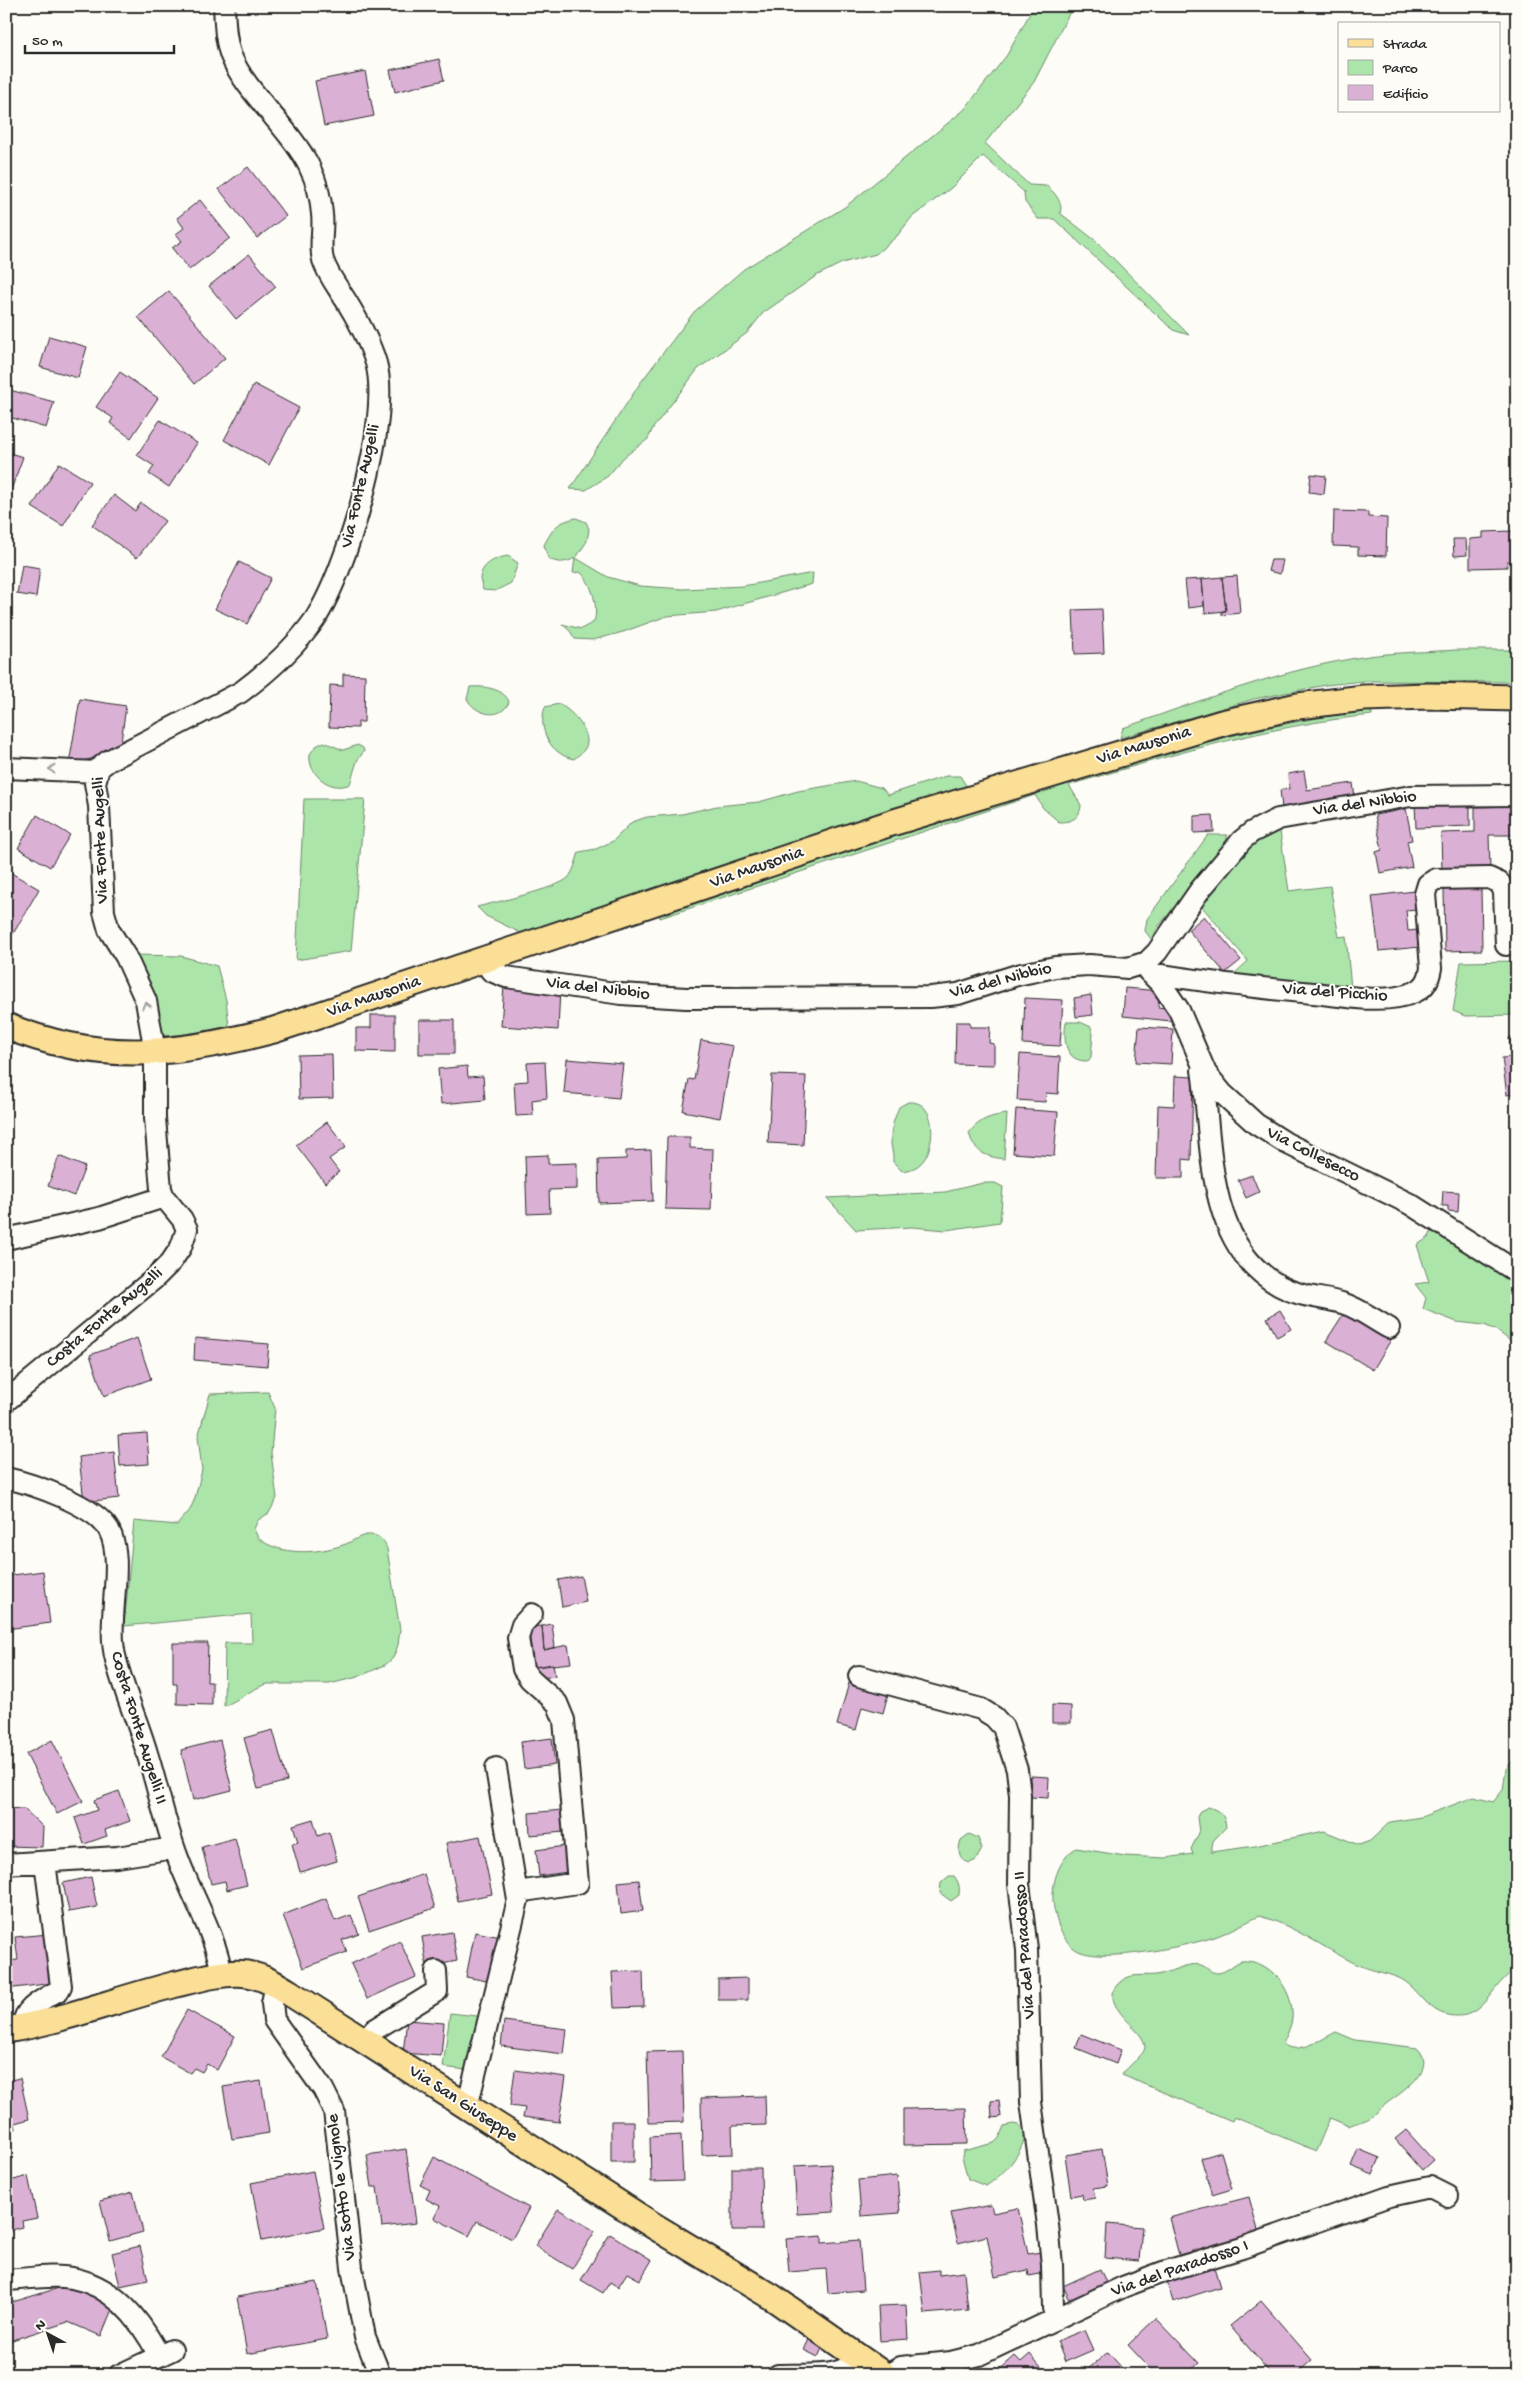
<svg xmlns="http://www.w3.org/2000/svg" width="1523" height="2381" font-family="'Gochi Hand',sans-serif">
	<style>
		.green { fill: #ace5aa; stroke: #6c886a }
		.building { fill: #dbb0d5; stroke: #2b2b2b }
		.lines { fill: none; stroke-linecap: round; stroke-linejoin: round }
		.minor-casing { stroke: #2b2b2b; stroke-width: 24 }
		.major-casing { stroke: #2b2b2b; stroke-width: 29 }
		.minor { stroke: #fdfcf7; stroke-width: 20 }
		.major { stroke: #fbdf96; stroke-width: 25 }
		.oneway { stroke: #9e9e9b }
		.labels { text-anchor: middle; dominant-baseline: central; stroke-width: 4; stroke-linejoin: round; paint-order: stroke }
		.street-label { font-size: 18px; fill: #2b2b2b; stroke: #fdfcf7 }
	</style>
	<rect width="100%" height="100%" fill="#fdfcf7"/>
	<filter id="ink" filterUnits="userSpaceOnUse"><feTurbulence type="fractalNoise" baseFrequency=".02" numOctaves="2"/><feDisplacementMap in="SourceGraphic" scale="10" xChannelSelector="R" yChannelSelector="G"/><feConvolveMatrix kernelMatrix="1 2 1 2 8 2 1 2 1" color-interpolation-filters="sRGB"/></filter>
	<g filter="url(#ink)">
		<path class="green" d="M1034,6H1073L1034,82L985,143L1029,185L1047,186C1054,192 1064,203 1060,213L1096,241L1189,335L1173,330L1054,219H1038L1025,202L1024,192L983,156L951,188L912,217L897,236L876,254L842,263L816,276L763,313L747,333L698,369L653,428L648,439L624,457L608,476L586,490L570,489L641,382L694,312L744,269L845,207L964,110L1007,55Z
			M576,518L586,522L589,529L587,541L576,558L608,577L640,586L683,589L743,586L813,573L812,584L716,612L667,616L623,632L593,640L575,639L570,631L562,624L581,629L594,622C599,608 592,582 580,572L573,573L575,558C566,563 557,564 548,558L544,545C553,528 557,522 576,518Z
			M508,556L518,563L511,583L495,591L483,590L480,579C481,564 495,558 508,556Z
			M1456,650H1517V682L1364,681L1326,685L1254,699L1120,738L1123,728C1203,700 1284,668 1369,656C1398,652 1427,652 1456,650Z
			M470,687C483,686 504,688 509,702C501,721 476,715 467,699Z
			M559,704C571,710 588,728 587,743C586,750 580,754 574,759C551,755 537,730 545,707Z
			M1371,710L1372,715C1268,725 1169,756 1069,785L1081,805C1080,819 1071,822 1059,822L1043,808L1035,795L660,918L659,910C790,869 920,825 1052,786C1157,754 1261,724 1371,710Z
			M324,742L343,750L358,745L363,748L364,751L357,761L350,784C331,793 307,774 310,754L316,746Z
			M946,776H960L967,787L521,933L486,916L477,907C496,902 556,889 568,878C574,871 576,861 579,852L596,849L613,841L632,822L647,817L682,814L717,806L759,802L798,791L856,781L882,788L888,795Z
			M304,799H365L351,951L296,960Z
			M1279,825L1289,891L1330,886L1339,937L1346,936L1351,988L1231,977L1248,961L1198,902L1241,849Z
			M1208,835H1227V843L1158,927L1152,940L1145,931L1147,919Z
			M135,955L181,956L217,966L226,1000L229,1026L184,1036L159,1035Z
			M1517,961V1015L1465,1016L1453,1011L1461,962Z
			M1066,1022H1080L1091,1027L1093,1034L1091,1057L1088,1061C1065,1062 1063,1040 1066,1022Z
			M908,1102C939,1099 936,1151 920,1164C915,1169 908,1170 902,1171L893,1162C894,1153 890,1147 891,1138C891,1127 895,1117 899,1107Z
			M1007,1114L1004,1159C986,1157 974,1152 969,1133C980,1119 990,1116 1007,1114Z
			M983,1183H995L1003,1187L1000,1222L946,1230L912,1227L856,1230L827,1198L945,1192Z
			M1432,1231L1517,1281V1346L1496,1330L1484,1325L1457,1322L1423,1309L1426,1298L1415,1284L1429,1282L1417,1245L1428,1238Z
			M268,1392L275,1408L271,1453L277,1498L269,1513L258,1520L254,1529L258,1538C280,1556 316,1554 343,1545C353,1542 360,1534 371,1535C379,1535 385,1542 387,1549L400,1630L398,1645L393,1658L385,1665L358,1677L329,1684H267C251,1689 239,1700 224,1706L225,1643H252L251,1614L124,1626L134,1521L177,1525L190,1510L195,1498L202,1470L198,1437L210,1394Z
			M1517,1756V1970C1494,1979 1486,2016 1458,2016C1427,2017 1421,1988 1399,1978C1384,1972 1367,1970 1352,1962C1321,1946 1294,1926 1260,1916C1243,1923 1227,1934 1208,1939C1180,1947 1108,1962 1081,1952C1062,1945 1055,1919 1053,1901C1052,1881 1059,1859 1076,1848L1125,1856L1165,1858L1193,1854L1191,1849L1199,1833L1197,1817L1200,1811L1208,1807C1219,1810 1225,1815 1226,1827L1213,1841L1211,1852L1255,1846L1324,1831L1359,1845L1370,1841L1390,1822L1421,1817L1474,1797L1493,1802L1503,1790L1506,1769Z
			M969,1834L978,1838L982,1849L976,1860L970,1863C959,1860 957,1851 961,1840Z
			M949,1876H954C959,1882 960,1888 959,1895L951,1901L940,1893L941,1883Z
			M1241,1961C1270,1958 1295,1992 1292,2019C1291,2027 1286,2036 1283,2044C1297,2056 1322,2039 1336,2032L1355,2040L1417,2048C1439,2069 1402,2092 1386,2104C1380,2108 1376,2114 1371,2117C1364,2122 1356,2122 1349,2126L1330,2118L1316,2151L1234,2117L1232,2121L1122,2075C1127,2066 1145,2055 1145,2047C1145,2029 1103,2009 1115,1988C1117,1984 1122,1980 1126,1978C1135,1974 1147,1976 1156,1975C1170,1973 1187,1962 1201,1965C1207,1967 1210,1973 1218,1973C1227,1972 1233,1964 1241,1961Z
			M450,2013L486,2017L474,2071L443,2067Z
			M1013,2124L1019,2125L1025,2135C1021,2156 1003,2175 986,2186L968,2179L962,2157L963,2151L994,2143L999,2138L1004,2126Z"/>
		<path class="building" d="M439,59L444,80L395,92L390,70Z
			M365,71L374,116L324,126L315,81Z
			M248,167L286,216L257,238L219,189Z
			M200,200L230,238L189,270L172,248L182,241L176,234L184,228L177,218Z
			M249,254L276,287L236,319L209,286Z
			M169,291L225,358L194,384L138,317Z
			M49,336L87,347L78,378L40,367Z
			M120,372L158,398L131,438L110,423L113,418L96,407Z
			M254,384L299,408L269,465L224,440Z
			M6,389L54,402L46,428L6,416Z
			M160,420L197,443L169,487L149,474L154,466L137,455Z
			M6,452L23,457L7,501H6Z
			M59,463L90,482L63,526L32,507Z
			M1311,474L1326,476L1324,494L1309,492Z
			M114,495L135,511L141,503L165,521L137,558L92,525Z
			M1334,511L1368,512V517L1387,518L1386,556L1358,555V547L1333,546Z
			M1513,531V562L1507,561V567L1470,568V539L1483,538V532Z
			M1453,539H1466L1467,555L1454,556Z
			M1271,560H1283L1280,574L1268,571Z
			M239,562L271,578L247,624L215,609Z
			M22,565L40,568L36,597L17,594Z
			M1237,576L1240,613L1222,615V611H1226L1222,577Z
			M1222,577L1226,611L1205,613L1202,579Z
			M1202,579L1204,606L1188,608L1185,580Z
			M1102,609L1104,653L1075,654L1073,610Z
			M343,674L365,675L364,722H358V728L329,727L330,685L343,686Z
			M80,699L126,706L120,749L104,756L69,764Z
			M1304,771L1307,790L1353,783L1355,798L1282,808L1280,790L1289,789L1288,774Z
			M1470,801V826L1416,828L1415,803Z
			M1517,806V835H1489L1490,870L1442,871L1441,833L1475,832V807Z
			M1406,809L1412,840L1407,841L1412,867L1380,873L1376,852L1382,850L1375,815Z
			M37,815L70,835L50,867L18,848Z
			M1213,815L1214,832L1194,833V816Z
			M6,870L39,889L13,934L6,930Z
			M1444,888H1481L1482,950L1445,951Z
			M1415,891L1417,909L1406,910L1408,931L1418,930L1420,947L1379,951L1372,896Z
			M1204,916L1241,960L1225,973L1188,930Z
			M504,985L560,989L558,1030L501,1026Z
			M1125,988L1160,991L1158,1007L1172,1009L1171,1021L1123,1016Z
			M1091,995L1093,1015L1076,1017L1074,998Z
			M1025,998L1063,1000L1060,1046L1023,1044Z
			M371,1015H395V1052L356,1051V1028H371Z
			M419,1020H454V1054H419Z
			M956,1022H970V1027H990L989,1043L994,1044V1065L955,1064Z
			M1139,1027L1173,1029L1171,1064L1136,1062Z
			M1517,1036V1093L1507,1095L1502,1058L1512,1057L1509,1038Z
			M701,1040L733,1046L720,1118L683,1111L689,1079L694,1080Z
			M332,1054L333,1098L299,1099L298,1055Z
			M1020,1054L1060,1057L1058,1094L1046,1093L1045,1102L1017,1100Z
			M567,1059L623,1064L619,1098L564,1093Z
			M545,1062L547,1098L532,1100L533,1115L516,1116L514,1082L528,1081L527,1063Z
			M467,1066L468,1077L483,1076L485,1100L441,1104L438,1069Z
			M772,1075L806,1076L803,1145L768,1143Z
			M1175,1076L1193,1077L1191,1160L1183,1159V1178H1156L1158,1105L1174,1106Z
			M1016,1109L1058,1112L1054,1156L1013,1153Z
			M327,1122L346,1147L329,1159L339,1172L325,1183L296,1145Z
			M667,1137H690V1148L713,1149L711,1210L665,1209Z
			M651,1150L653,1201L599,1203L598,1160L626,1159V1151Z
			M548,1155V1164L577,1163V1189L549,1190L550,1213L527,1214L525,1156Z
			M59,1156L85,1167L74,1196L48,1186Z
			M1252,1175L1259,1192L1246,1198L1238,1180Z
			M1443,1191L1459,1192L1458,1212L1448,1211V1206H1442Z
			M1280,1310L1291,1329L1277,1337L1267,1318Z
			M1346,1310L1392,1338L1373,1370L1326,1341Z
			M137,1338L151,1379L104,1396L90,1355Z
			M195,1338L269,1344L267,1366L194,1360Z
			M147,1433L149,1464L120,1466L118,1435Z
			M114,1452L119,1498L84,1502L79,1457Z
			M43,1571L50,1623L7,1629L6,1576Z
			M581,1576L586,1602L562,1607L558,1580Z
			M552,1624L555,1647L544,1650L542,1626Z
			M542,1626L544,1650L568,1645L571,1663L534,1667L528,1627Z
			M173,1643H208L207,1682H212V1705L177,1704V1684H173Z
			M553,1664L555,1676L535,1679L534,1667Z
			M849,1683L888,1694L883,1713L862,1707L856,1730L837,1725Z
			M1052,1705L1071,1706V1723H1052Z
			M273,1730L287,1781L258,1789L244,1738Z
			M552,1738L555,1765L524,1769L521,1742Z
			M52,1740L83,1801L57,1814L26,1754Z
			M220,1740L232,1790L193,1800L181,1750Z
			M1031,1776L1049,1777L1048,1798L1030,1797Z
			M119,1791L130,1821L105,1830L107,1836L84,1844L75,1818L97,1810L94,1800Z
			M6,1808L24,1809L43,1827L42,1847L6,1846Z
			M563,1810L564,1832L530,1835L529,1813Z
			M313,1819L318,1836L329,1832L337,1861L300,1872L292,1844L298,1842L293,1825Z
			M480,1836L492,1894L458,1901L446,1843Z
			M235,1838L247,1885L227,1890L225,1881L211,1884L202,1847Z
			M565,1846L568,1872L539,1876L536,1850Z
			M424,1874L435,1908L369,1930L358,1897Z
			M91,1877L97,1907L69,1912L63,1883Z
			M639,1880L643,1911L621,1914L618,1882Z
			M326,1898L335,1921L351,1915L359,1934L342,1940L347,1952L303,1968L283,1915Z
			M452,1932L457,1961L427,1967L422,1937Z
			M475,1932L501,1937L492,1982L466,1977Z
			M49,1934L54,1983L6,1989V1961L18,1960L15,1937Z
			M400,1941L416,1977L367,1999L351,1964Z
			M643,1971L644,2007L614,2008L612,1972Z
			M748,1978V2000H718V1979Z
			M187,2010L235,2036L217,2070L207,2064L202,2072L194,2068L190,2073L161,2057Z
			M407,2020L444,2023L441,2056L403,2053Z
			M504,2021L567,2029L564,2054L501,2046Z
			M1081,2034L1121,2050L1116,2064L1076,2048Z
			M682,2051L684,2122L649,2123L647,2052Z
			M515,2070L566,2077L559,2122L523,2117L525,2108L510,2106Z
			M20,2078L29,2119L15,2123L16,2129L6,2131V2081Z
			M261,2081L269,2133L232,2139L223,2087Z
			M765,2096L766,2125L732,2126L733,2154L702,2155L701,2098Z
			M999,2100L1001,2117L992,2118L991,2101Z
			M966,2108L967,2144L903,2145V2109Z
			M611,2121H634V2162H611Z
			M1406,2130L1433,2160L1422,2170L1395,2139Z
			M681,2135L683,2181L651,2182L650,2137Z
			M406,2149L416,2223L382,2227L377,2187H372L367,2155Z
			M1102,2149L1108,2186L1093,2188L1095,2198L1083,2200L1082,2194L1071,2196L1065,2155Z
			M1358,2149L1380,2158L1373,2175L1351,2166Z
			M1221,2152L1232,2189L1212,2195L1201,2158Z
			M434,2157L529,2208L512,2239L477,2221L469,2236L434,2218L440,2206L426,2199L430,2190L420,2185Z
			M831,2164L834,2212L797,2214L794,2166Z
			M732,2168H761L762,2230H732Z
			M313,2171L324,2228L262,2241L251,2183Z
			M28,2176L37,2218L22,2221L23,2227L8,2231L6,2192L12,2191L10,2181Z
			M897,2176L900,2213L861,2216L858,2180Z
			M133,2192L143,2232L110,2241L100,2201Z
			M1249,2197L1259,2234L1179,2255L1169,2218Z
			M991,2205L993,2213L1018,2208L1028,2254L1041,2252L1046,2273L1029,2276L1028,2270L995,2277L987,2236L958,2243L951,2213Z
			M558,2209L595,2231L572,2269L535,2246Z
			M1107,2224L1142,2227L1139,2261L1105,2258Z
			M610,2234L652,2260L640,2280L627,2273L618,2287L610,2282L603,2293L581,2280Z
			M822,2236V2243L859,2240L863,2290L828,2293L826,2269L789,2272L786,2239Z
			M140,2246L148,2280L120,2286L112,2253Z
			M1214,2267L1220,2287L1173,2302L1167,2281Z
			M1100,2269L1108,2287L1072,2304L1063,2286Z
			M939,2270V2275L964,2272L968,2310L925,2314L920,2272Z
			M317,2282L327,2339L247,2354L237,2297Z
			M72,2284L115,2302L101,2336L68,2322L6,2342V2304Z
			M1261,2301L1312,2360L1295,2375H1272L1230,2326Z
			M906,2305L908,2339L880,2341L878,2306Z
			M1156,2318L1199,2363L1186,2375H1156L1128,2345Z
			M1084,2330L1093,2350L1065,2362L1057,2341Z
			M811,2335L825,2342L818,2357L804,2350Z
			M1108,2352L1128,2375H1092L1087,2370Z
			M1030,2354L1048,2375H999L997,2372L1015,2356L1021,2362Z"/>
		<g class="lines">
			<defs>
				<path id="minor" d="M6,768L97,772
					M484,960L491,971L506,977L621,994L686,998L931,997L958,994L1017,975L1055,967L1089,965L1128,968L1147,962L1157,952L1200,890L1242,840L1252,832L1278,819L1411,796L1517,795
					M1148,971L1162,985L1179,1010L1206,1073L1223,1094L1256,1124L1286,1143L1410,1204L1517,1272
					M1150,973C1205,982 1259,988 1313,993C1345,996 1385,1005 1415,992C1426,987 1429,979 1431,968L1425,894L1428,884L1436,879L1489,878L1500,883L1504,892L1506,945
					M1202,1070C1213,1143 1204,1244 1280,1286C1300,1297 1321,1297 1342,1303C1359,1308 1374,1320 1389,1328
					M6,1239L99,1218L164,1197
					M6,1401L154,1279L171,1262L181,1247L187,1229L182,1219L164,1197L161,1189L155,1118V1052L146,1001L126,957L109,930L104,912L99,806L95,783L99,768L108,761L241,692C269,671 295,648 315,619C347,570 392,420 376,363C370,343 359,322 348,304C340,290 328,276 323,260C319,245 324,230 322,214C321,199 316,180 309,166C290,128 246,93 231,56C225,40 225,23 224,6
					M6,1478C33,1484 95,1505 109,1530C126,1562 105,1621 116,1660C124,1692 138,1722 147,1753C158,1788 165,1824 178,1858C191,1894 217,1938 222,1975
					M859,1676L981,1709L994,1717L1003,1727L1017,1770L1020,1795L1019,1884L1027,1950L1031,2102L1048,2225L1052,2265L1053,2308L1056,2319
					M6,1864L117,1857L174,1848
					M517,1892L578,1883L564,1720L557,1703L530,1679L523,1669L518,1638L522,1625L532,1614
					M276,1984L272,2003L274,2020L323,2089L334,2111L352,2268L365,2337L380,2375
					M24,2027C20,2009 46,1998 59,1990L61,1986L45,1862
					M367,2042L374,2030L437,1991L436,1971
					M467,2107L518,1900L496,1768
					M6,2280C28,2279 51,2274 72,2278C114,2286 141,2320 159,2356
					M119,2375L172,2350
					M778,2375C806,2373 841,2381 860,2357
					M888,2375L901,2367L951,2362L979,2355L1123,2287L1163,2272L1242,2248L1389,2196L1430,2187L1448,2196"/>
				<path id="major" d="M6,1026C101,1065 178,1055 274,1030L888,824L1222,723L1298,706L1364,698L1429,696L1517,698
					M6,2030C63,2021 117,1999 173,1985C197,1979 223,1971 248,1974C264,1977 277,1985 290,1993L654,2226L772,2297L884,2375"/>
			</defs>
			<use href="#minor" class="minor-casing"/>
			<use href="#major" class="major-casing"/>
			<use href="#minor" class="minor"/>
			<use href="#major" class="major"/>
		</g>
		<defs><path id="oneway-chevron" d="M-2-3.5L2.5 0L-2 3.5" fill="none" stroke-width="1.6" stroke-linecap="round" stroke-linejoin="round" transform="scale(1.25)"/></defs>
		<g class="oneway">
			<use href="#oneway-chevron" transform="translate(52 769) rotate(-179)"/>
			<use href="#oneway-chevron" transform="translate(146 1005) rotate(-104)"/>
		</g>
	</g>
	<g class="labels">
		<g class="street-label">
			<text transform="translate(361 486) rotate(-77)">Via Fonte Augelli</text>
			<text transform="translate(1144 746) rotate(-17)">Via Mausonia</text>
			<text transform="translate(1365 804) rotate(-8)">Via del Nibbio</text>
			<text transform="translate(101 840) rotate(-92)">Via Fonte Augelli</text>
			<text transform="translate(757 868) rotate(-19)">Via Mausonia</text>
			<text transform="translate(1001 981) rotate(-14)">Via del Nibbio</text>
			<text transform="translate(598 989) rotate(7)">Via del Nibbio</text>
			<text transform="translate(1335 993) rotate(4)">Via del Picchio</text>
			<text transform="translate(374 997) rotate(-19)">Via Mausonia</text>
			<text transform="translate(1313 1155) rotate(27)">Via Collesecco</text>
			<text transform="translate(105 1318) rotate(-40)">Costa Fonte Augelli</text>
			<text transform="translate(138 1728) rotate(73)">Costa Fonte Augelli II</text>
			<text transform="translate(1025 1945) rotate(-94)">Via del Paradosso II</text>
			<text transform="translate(463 2104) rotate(33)">Via San Giuseppe</text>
			<text transform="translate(342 2187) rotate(-97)">Via Sotto le Vignole</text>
			<text transform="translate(1180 2269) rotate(-19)">Via del Paradosso I</text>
		</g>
	</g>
	<rect width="1523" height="2381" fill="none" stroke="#fdfcf7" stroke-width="25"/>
	<rect x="12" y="12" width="1498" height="2356" fill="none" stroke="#2b2b2b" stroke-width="2" filter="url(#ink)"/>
	<rect x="1338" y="22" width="162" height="90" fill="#fdfcf7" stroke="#a9a8a5"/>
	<rect x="1348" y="39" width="25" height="8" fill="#fbdf96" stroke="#a9a8a5"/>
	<text x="1383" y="48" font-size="15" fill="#2b2b2b">Strada</text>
	<rect x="1348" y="60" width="25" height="15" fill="#ace5aa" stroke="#a9a8a5"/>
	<text x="1383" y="72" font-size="15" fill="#2b2b2b">Parco</text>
	<rect x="1348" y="85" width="25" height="15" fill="#dbb0d5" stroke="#a9a8a5"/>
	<text x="1383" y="98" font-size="15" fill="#2b2b2b">Edificio</text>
	<g transform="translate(48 2334) rotate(320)" stroke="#fdfcf7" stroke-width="4" paint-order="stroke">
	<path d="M0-4L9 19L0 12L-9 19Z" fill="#2b2b2b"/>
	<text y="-8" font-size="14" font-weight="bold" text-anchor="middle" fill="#2b2b2b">N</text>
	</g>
	<path d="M25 45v8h149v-8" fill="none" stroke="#2b2b2b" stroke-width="2.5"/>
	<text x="32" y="45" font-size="15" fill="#2b2b2b" stroke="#fdfcf7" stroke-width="4" paint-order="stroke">50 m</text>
</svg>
